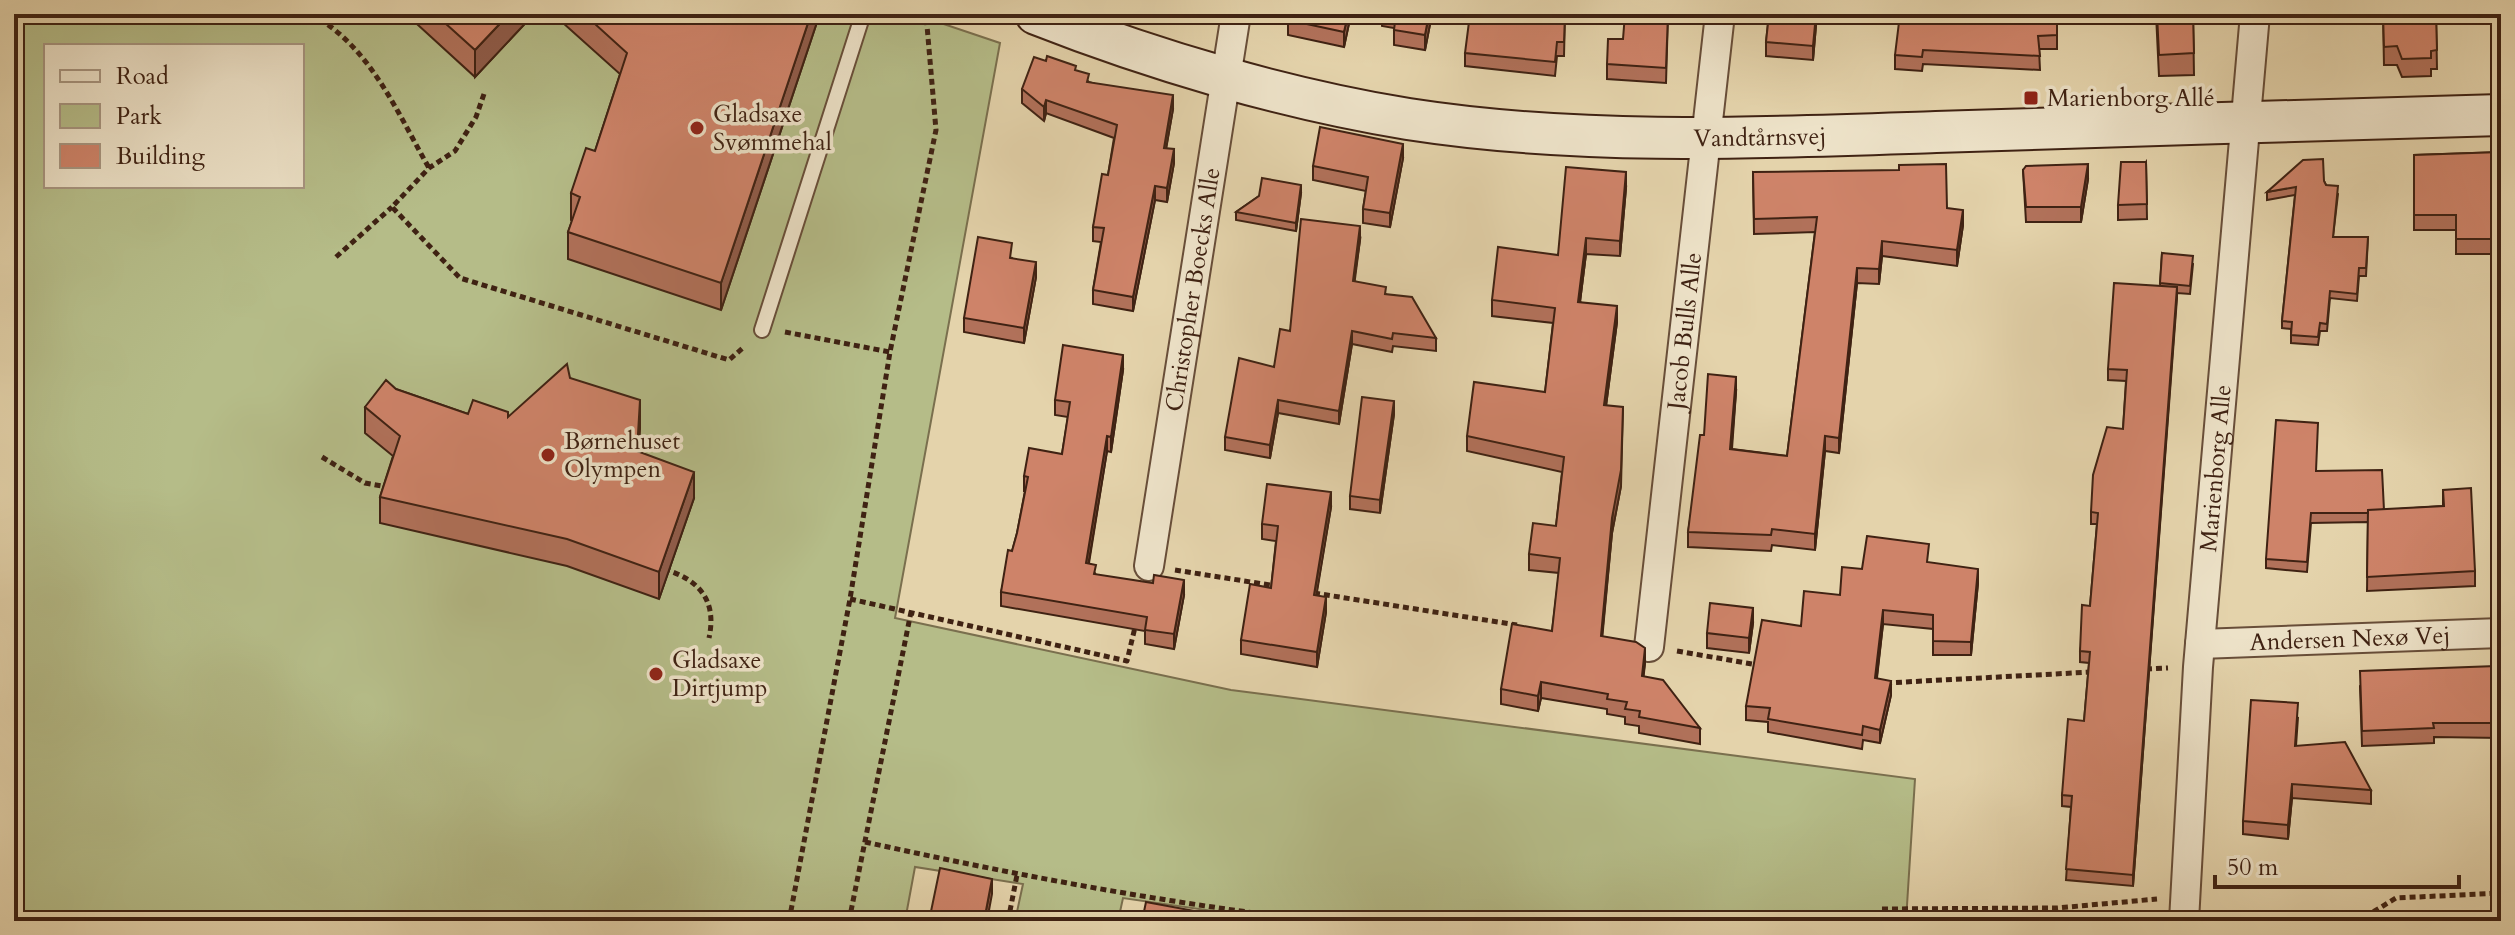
<svg xmlns="http://www.w3.org/2000/svg" width="2515" height="935" font-family="Cardo,serif">
	<style>
		.green { fill: #b5bc88; stroke: #7a6f4e; stroke-width: 2; fill-rule: evenodd }
		.lines { fill: none; stroke-linecap: round; stroke-linejoin: round }
		.lane-casing { stroke: #684e39; stroke-width: 18 }
		.street-casing { stroke: #684e39; stroke-width: 32 }
		.secondary-casing { stroke: #3f2213; stroke-width: 44 }
		.path { stroke: #3f2213; stroke-width: 5; stroke-dasharray: 6 4; stroke-linecap: butt }
		.lane { stroke: #ede2c8; stroke-width: 14 }
		.street { stroke: #ede2c8; stroke-width: 28 }
		.secondary { stroke: #ede2c8; stroke-width: 40 }
		.wall { fill: #b1715a; stroke: #3f2213; stroke-width: 2 }
		.shaded-wall { fill: #905c4a; stroke: #3f2213; stroke-width: 2 }
		.building { fill: #ce8369; stroke: #3f2213; stroke-width: 2 }
		.poi-dot { fill: #8f2418; stroke: #ede2c8; stroke-width: 3 }
		.labels { text-anchor: middle; dominant-baseline: central; stroke-width: 7; stroke-linejoin: round; paint-order: stroke }
		.poi-label { font-size: 24px; fill: #3f2213; stroke: #ede2c8; text-anchor: start }
		.street-label { font-size: 24px; fill: #3f2213; stroke: #ede2c8 }
	</style>
	<rect width="100%" height="100%" fill="#e4d3ab"/>
	<filter id="stains"><feTurbulence type="fractalNoise" baseFrequency=".0025" numOctaves="4"/><feColorMatrix values="0 0 0 0 .2 0 0 0 0 .09 0 0 0 0 .02 0 0 0 .5 -.17"/></filter>
	<radialGradient id="worn" r=".72"><stop offset=".6" stop-color="#630" stop-opacity="0"/><stop offset="1" stop-color="#630" stop-opacity=".3"/></radialGradient>
	<path class="green" d="M14,14H914L1000,43L895,618L1231,690L1915,779L1906,921H1283L1123,898L1118,921H1015L1023,884L915,867L905,921H14ZM46,46H302V186H46Z"/>
	<g class="lines">
		<defs>
			<path id="lane" d="M762,330L863,14"/>
			<g id="street">
				<path id="s1" d="M1149,566L1236,14"/>
				<path id="s2" d="M2200,644L2501,633"/>
				<path id="s3" d="M1649,647L1720,14"/>
				<path id="s4" d="M2184,921L2198,667L2255,14"/>
			</g>
			<g id="secondary">
				<path id="s5" d="M1036,14C1153,60 1285,99 1408,119C1582,146 1760,138 1936,132C2124,126 2313,120 2501,115"/>
			</g>
		</defs>
		<use href="#lane" class="lane-casing"/>
		<use href="#street" class="street-casing"/>
		<use href="#secondary" class="secondary-casing"/>
		<path class="path" d="M311,14C370,46 397,112 429,168
			M14,16L56,14
			M484,94L476,117L455,151L429,168L392,207L460,278L729,360L745,346
			M336,257L392,207
			M785,332L890,352
			M322,457L365,483L387,487
			M664,569C700,580 717,601 709,638
			M1175,570L1276,586
			M1314,593L1517,625
			M850,599L1127,661L1136,623
			M1677,651L1758,665
			M2146,669L2168,668
			M1886,683L2092,672
			M865,842C1015,875 1165,903 1318,921
			M1882,909L2057,908L2157,899
			M789,921L850,599L890,352L936,130L926,14
			M849,921L911,612
			M1008,921L1017,875
			M1221,921L1223,910
			M2370,921L2373,912L2396,898L2501,893"/>
		<use href="#lane" class="lane"/>
		<use href="#street" class="street"/>
		<use href="#secondary" class="secondary"/>
	</g>
	<path class="wall" d="M406,14H534L475,77Z
		M553,14H816V25L721,310L568,259V232L572,221L571,220V193L595,151L620,74Z
		M1351,14L1344,47L1288,35V20Z
		M1382,14H1432L1425,50L1394,45V28L1382,26Z
		M1565,14L1564,56H1557L1555,76L1465,66V53Z
		M1668,14L1666,83L1607,79V64L1623,39Z
		M1769,14H1817L1813,60L1766,56V42Z
		M2057,14V49H2039L2040,70L1923,64L1922,71L1895,69V55Z
		M2156,14H2193L2194,75L2159,76Z
		M2383,14H2436L2437,69H2431V76L2402,77L2397,65H2384Z
		M1076,71L1089,82L1173,109L1166,148L1174,163L1167,202L1155,200L1133,311L1093,304V290L1101,242L1093,241V227L1108,175L1114,138L1046,113L1044,121L1022,103V89Z
		M2501,152V254H2456V230H2414V155Z
		M1403,158L1390,227L1363,223V209L1366,191L1313,180V166Z
		M2146,162L2147,219L2118,220V205Z
		M2023,170L2088,179L2081,222H2026Z
		M1753,172L1947,208L1963,225L1957,266L1882,256L1879,284L1857,283L1839,453L1825,451L1815,550L1772,545L1771,551L1688,547V532L1704,435L1736,392L1732,449L1787,456L1815,232L1754,234Z
		M2324,181L2326,185L2338,194L2333,237H2368L2366,276H2359L2357,301L2330,298L2327,331H2320L2318,345L2291,343V329L2282,328V321L2295,195L2267,200V192Z
		M1626,188L1620,256L1586,254L1580,302L1617,322L1606,406L1621,486L1612,533L1602,636L1645,663L1643,677L1700,728V744L1639,733V726L1625,724V717L1607,714V709L1541,698L1538,711L1501,704V689L1552,631L1559,573L1529,570V554L1556,526L1562,472L1467,451V436L1545,392L1553,323L1492,316V300L1558,255Z
		M1301,193L1296,231L1236,220V212L1259,196Z
		M1360,240L1354,281L1386,294L1436,338V351L1393,346L1392,352L1352,344L1339,424L1278,413L1270,458L1225,450V437L1274,367L1290,331Z
		M2162,253L2193,264L2190,294L2177,293L2133,886L2066,880L2071,807L2062,806V795L2084,721L2089,663L2080,662V651L2090,606L2097,524H2091V512L2123,429L2126,381L2108,380V369L2160,286Z
		M1012,258L1036,277L1024,343L964,332V318Z
		M1123,370L1111,452L1107,451L1089,563L1096,575L1184,595L1174,649L1145,644V631L1001,606V592L1017,533L1025,491H1024V476L1062,454L1068,417L1055,415V400Z
		M570,378L640,427L638,452L694,498L659,599L567,566L380,523V497L393,456L365,433V407L396,389L468,414L508,417Z
		M1394,414L1380,513L1350,509V496Z
		M2316,471L2384,510L2443,506V490L2475,571V586L2367,591L2368,522L2311,523L2307,572L2266,568V559Z
		M1331,507L1316,595L1326,612L1317,667L1241,654V640L1271,588L1276,541L1262,539V524Z
		M1928,563L1978,583L1971,655H1933V629L1883,624L1877,678L1891,695L1880,743L1863,740L1862,749L1768,732V722L1746,720V706L1801,626L1840,595L1862,569Z
		M1753,623L1749,653L1707,648V633Z
		M2501,661V738L2434,737V743L2362,746L2360,686L2496,666Z
		M2298,717L2296,746L2371,790V804L2292,798L2288,839L2243,834V821Z"/>
	<path class="shaded-wall" d="M509,14H534L475,77V50Z
		M811,14H816V25L721,310V283Z
		M1348,14H1351L1344,47V32Z
		M1429,14H1432L1425,50V35Z
		M1816,14H1817L1813,60V46Z
		M1173,95V109L1164,161V148Z
		M1046,100V113L1044,121V107Z
		M1403,144V158L1390,227V213Z
		M1174,149V163L1167,202V188Z
		M2088,164V179L2081,222V207Z
		M1626,172V188L1620,256V241Z
		M1301,185V193L1296,231V223Z
		M1155,186V200L1133,311V297Z
		M1963,210V225L1957,266V250Z
		M1360,226V240L1353,294V281Z
		M1586,238V254L1578,318V302Z
		M1882,241V256L1879,284V269Z
		M1036,262V277L1024,343V328Z
		M1857,268V283L1839,453V438Z
		M2177,287V298L2133,886V875Z
		M1617,306V322L1604,421V405Z
		M1352,331V344L1339,424V411Z
		M1123,355V370L1111,452V437Z
		M1736,377V392L1730,465V449Z
		M640,400V427L637,477V451Z
		M1278,400V413L1270,458V445Z
		M1394,401V414L1380,513V500Z
		M1623,407L1621,486L1612,533L1601,651V636Z
		M1107,436V451L1086,578V563Z
		M1825,436V451L1815,550V534Z
		M694,472V498L659,599V572Z
		M1331,492V507L1314,610V595Z
		M1978,569V583L1971,655V642Z
		M1184,580V595L1174,649V634Z
		M1326,597V612L1317,667V652Z
		M1753,608V623L1749,653V638Z
		M1883,610V624L1875,692V678Z
		M1645,648V663L1642,692V676Z
		M1891,681V695L1880,743V730Z
		M1541,682V698L1538,711V696Z
		M2292,784V798L2288,839V825Z
		M992,879V894L987,921H984Z"/>
	<path class="building" d="M435,14H509L475,50Z
		M584,14H811L721,283L568,232L580,197L571,193L586,148L595,151L627,53Z
		M1289,14H1348L1344,32L1288,20Z
		M1396,14H1429L1425,35L1394,30Z
		M1470,14H1565L1564,42H1557L1555,62L1465,53Z
		M1625,14H1668L1666,68L1607,64L1608,39H1623Z
		M1769,14H1816L1813,46L1766,42Z
		M1900,14H2057V35L2038,36L2040,56L1923,50L1922,57L1895,55Z
		M2157,14H2193L2194,53L2159,55Z
		M2383,14H2436L2437,50L2431,51V58L2402,59L2397,46L2384,47Z
		M1047,56L1076,66L1075,70L1089,74L1087,82L1173,95L1164,148L1174,149L1167,188L1155,186L1133,297L1093,290L1104,228L1093,227L1102,174L1108,175L1117,125L1046,100L1044,107L1022,89L1034,57L1046,61Z
		M1320,127L1403,144L1390,213L1363,209L1368,177L1313,166Z
		M2501,152V239H2456V215H2414V155Z
		M2323,159L2324,181L2326,185L2338,186L2333,237H2368L2366,268H2359L2357,294L2330,291L2327,324L2320,323L2318,337L2291,335L2292,322L2282,321L2296,187L2267,192L2303,160Z
		M2121,162H2146L2147,204L2118,205Z
		M1946,164L1947,208L1963,210L1957,250L1882,241L1879,269L1857,268L1839,438L1825,436L1815,534L1772,529L1771,535L1688,532L1700,435H1704L1708,374L1736,377L1730,449L1787,456L1817,217L1754,219L1753,172L1899,170V165Z
		M2088,164L2081,207H2026L2023,170L2026,166Z
		M1566,167L1626,172L1620,241L1586,238L1578,302L1617,306L1604,405L1623,407L1621,470L1612,518L1601,636L1636,642L1645,648L1642,676L1663,680L1700,728L1639,717L1640,711L1625,709L1627,702L1607,699L1608,694L1541,682L1538,696L1501,689L1512,624L1552,631L1560,558L1529,554L1533,523L1556,526L1564,457L1467,436L1474,382L1545,392L1555,308L1492,300L1498,247L1558,255Z
		M1262,178L1301,185L1296,223L1236,212L1259,196Z
		M1301,219L1360,226L1353,281L1386,287L1385,294L1412,297L1436,338L1393,333L1392,339L1352,331L1339,411L1278,400L1270,445L1225,437L1239,358L1274,367L1280,329L1290,331Z
		M978,237L1012,243L1010,258L1036,262L1024,328L964,318Z
		M2162,253L2193,256L2190,286L2160,283Z
		M2114,283L2177,287L2133,875L2066,869L2072,796L2062,795L2068,719L2084,721L2090,652L2080,651L2082,605L2090,606L2098,513L2091,512L2093,475L2107,427L2123,429L2127,370L2108,369Z
		M1063,345L1123,355L1111,437L1107,436L1086,563L1096,565L1094,574L1153,583L1154,575L1184,580L1174,634L1145,630L1147,617L1001,592L1008,550L1012,551L1017,533L1028,477L1024,476L1029,448L1062,454L1070,402L1055,400Z
		M567,364L570,378L640,400L637,451L694,472L659,572L567,539L380,497L400,436L365,407L386,380L396,389L468,414L473,400L508,412V417Z
		M1362,397L1394,401L1380,500L1350,496Z
		M2276,420L2318,423L2316,471L2382,470L2384,510H2368V513H2311L2307,562L2266,559Z
		M1267,484L1331,492L1314,595L1326,597L1317,652L1241,640L1250,584L1271,588L1278,526L1262,524Z
		M2471,488L2475,571L2367,577L2368,510L2444,506L2443,490Z
		M1867,536L1929,544L1927,562L1978,569L1971,642L1933,641V615L1883,610L1875,678L1891,681L1880,730L1863,726L1862,735L1768,719L1770,708L1746,706L1762,620L1801,626L1804,591L1840,595L1842,567L1862,569Z
		M1710,603L1753,608L1749,638L1707,633Z
		M2501,661V723H2433L2434,728L2362,731L2360,671L2496,666V662Z
		M2251,700L2298,703L2295,746L2345,742L2371,790L2292,784L2288,825L2243,821Z
		M940,868L992,879L984,921H929Z
		M1146,902L1200,912L1198,921H1142Z"/>
	<g class="poi-dot">
		<rect x="2023" y="90" width="16" height="16" rx="4"/>
		<circle cx="697" cy="128" r="8"/>
		<circle cx="548" cy="455" r="8"/>
		<circle cx="656" cy="674" r="8"/>
	</g>
	<g class="labels">
		<g class="poi-label">
			<text x="2047" y="98">Marienborg Allé</text>
			<text x="713" y="114">Gladsaxe<tspan x="713" dy="28">Svømmehal</tspan></text>
			<text x="564" y="441">Børnehuset<tspan x="564" dy="28">Olympen</tspan></text>
			<text x="672" y="660">Gladsaxe<tspan x="672" dy="28">Dirtjump</tspan></text>
		</g>
		<g class="street-label">
			<text stroke="none"><textPath href="#s5" startOffset="740">Vandtårnsvej</textPath></text>
			<text stroke="none"><textPath href="#s1" startOffset="280">Christopher Boecks Alle</textPath></text>
			<text stroke="none"><textPath href="#s3" startOffset="318">Jacob Bulls Alle</textPath></text>
			<text stroke="none"><textPath href="#s4" startOffset="454">Marienborg Alle</textPath></text>
			<text stroke="none"><textPath href="#s2" startOffset="150">Andersen Nexø Vej</textPath></text>
		</g>
	</g>
	<rect width="2515" height="935" fill="none" stroke="#e4d3ab" stroke-width="48"/>
	<rect x="16" y="16" width="2483" height="903" fill="none" stroke="#3f2213" stroke-width="4"/>
	<rect x="24" y="24" width="2467" height="887" fill="none" stroke="#3f2213" stroke-width="2"/>
	<rect x="44" y="44" width="260" height="144" fill="#ede2c8" stroke="#a79580" stroke-width="2"/>
	<rect x="60" y="70" width="40" height="12" fill="#ede2c8" stroke="#a79580" stroke-width="2"/>
	<text x="116" y="84" font-size="24" fill="#3f2213">Road</text>
	<rect x="60" y="104" width="40" height="24" fill="#b5bc88" stroke="#a79580" stroke-width="2"/>
	<text x="116" y="124" font-size="24" fill="#3f2213">Park</text>
	<rect x="60" y="144" width="40" height="24" fill="#ce8369" stroke="#a79580" stroke-width="2"/>
	<text x="116" y="164" font-size="24" fill="#3f2213">Building</text>
	<path d="M2215 875v12h244v-12" fill="none" stroke="#3f2213" stroke-width="4"/>
	<text x="2227" y="875" font-size="24" fill="#3f2213" stroke="#ede2c8" stroke-width="6" paint-order="stroke">50 m</text>
	<rect width="100%" height="100%" filter="url(#stains)"/>
	<rect width="100%" height="100%" fill="url(#worn)"/>
</svg>
